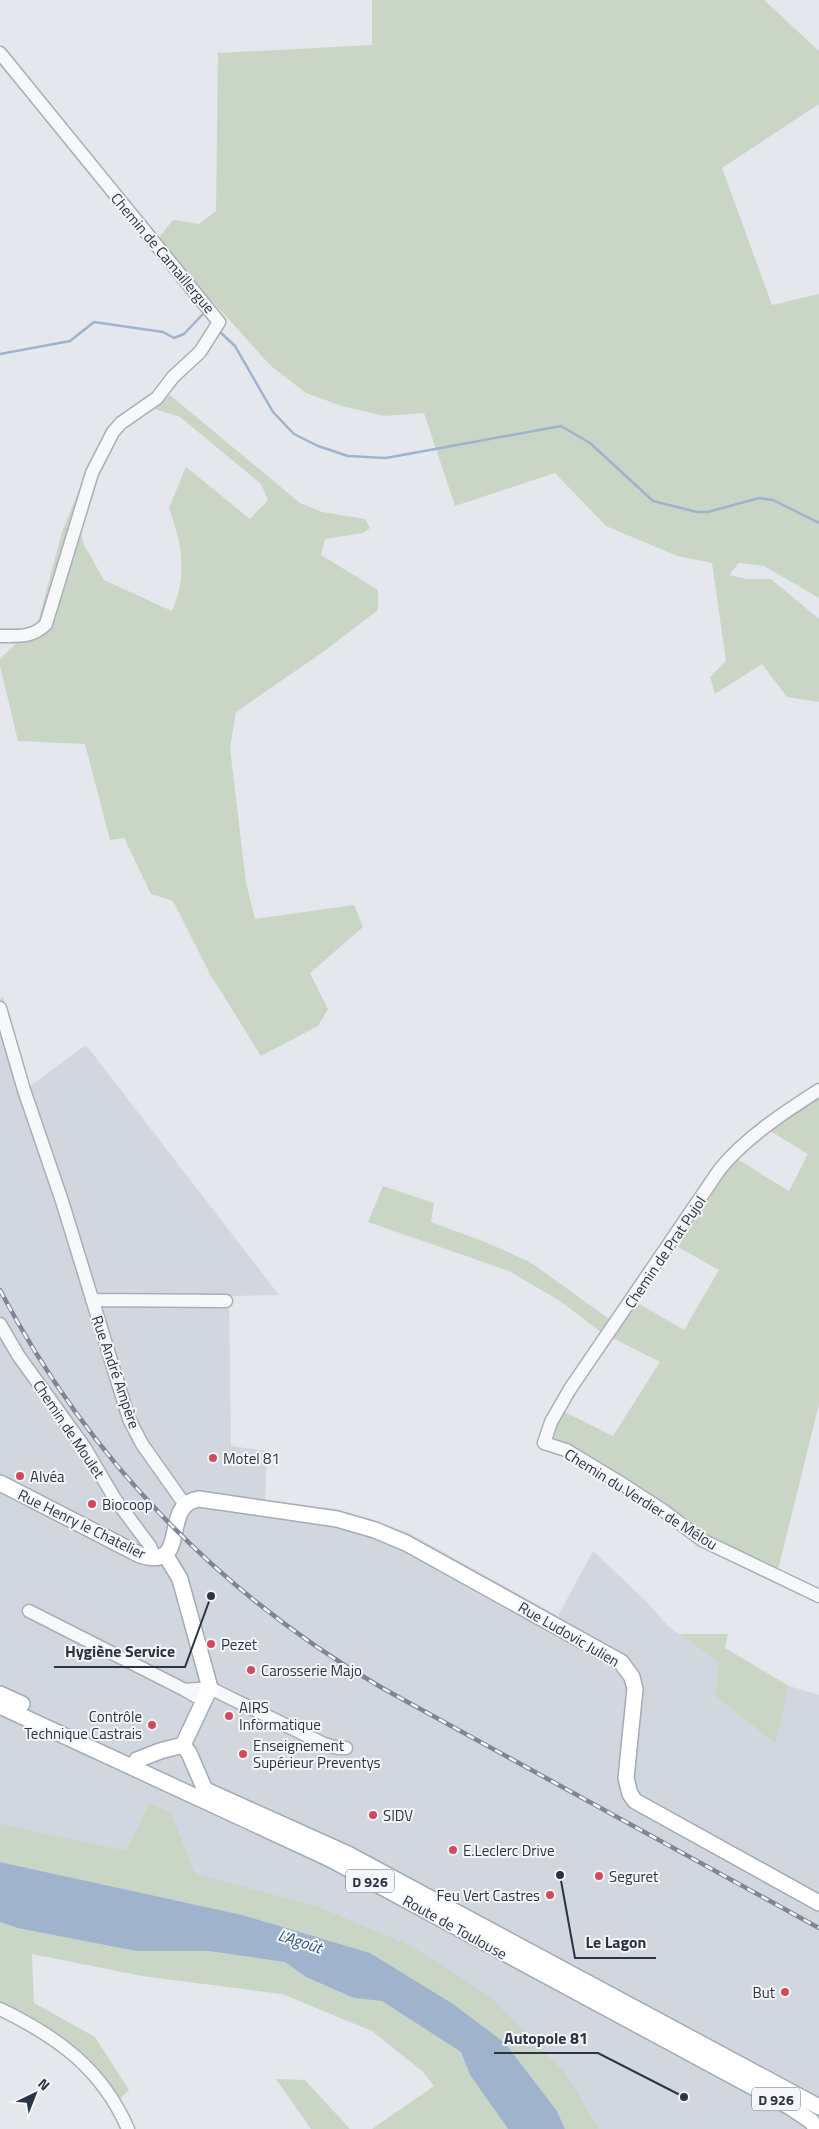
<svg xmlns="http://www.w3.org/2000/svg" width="819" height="2129" font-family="'Titillium Web',sans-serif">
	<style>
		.built { fill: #d2d6de; fill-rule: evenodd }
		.green { fill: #c9d6c5 }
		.water { fill: #9fb4cc }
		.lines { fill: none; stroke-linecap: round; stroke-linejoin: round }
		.stream { stroke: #9fb4cc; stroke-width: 2.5 }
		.minor-casing { stroke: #a9aeb7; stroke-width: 15 }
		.major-casing { stroke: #a3abb8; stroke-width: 18 }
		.minor { stroke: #f7f8fa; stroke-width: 12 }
		.major { stroke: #fff; stroke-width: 15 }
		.rail-casing { stroke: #7d8696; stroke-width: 4.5 }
		.rail { stroke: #f4f6f9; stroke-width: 2.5; stroke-dasharray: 8; stroke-linecap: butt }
		.poi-dot { fill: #d1495b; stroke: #f4f6f9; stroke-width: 2 }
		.labels { text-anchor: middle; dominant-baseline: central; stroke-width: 4; stroke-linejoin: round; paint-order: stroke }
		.shield { fill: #f4f6f9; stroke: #676e7b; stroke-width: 1 }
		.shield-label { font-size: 14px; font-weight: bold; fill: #2b3445 }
		.street-label { font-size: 15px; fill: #2b3445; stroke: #f4f6f9 }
		.poi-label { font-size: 15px; fill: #2b3445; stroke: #f4f6f9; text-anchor: start }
		.water-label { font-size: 16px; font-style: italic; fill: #34527a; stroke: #f4f6f9 }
		.leader { fill: none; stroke: #2b3445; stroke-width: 2 }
		.callout-dot { fill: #2b3445; stroke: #f4f6f9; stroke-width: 2 }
		.callout-label { font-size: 16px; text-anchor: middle; font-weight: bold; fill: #2b3445; stroke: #f4f6f9; stroke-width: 4; stroke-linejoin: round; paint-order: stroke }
	</style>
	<rect width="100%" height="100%" fill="#e4e7ec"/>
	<path class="built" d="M3,996L30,1086L86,1045L279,1295L229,1296L231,1446L267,1451L265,1502L336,1509L407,1532L558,1616L593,1551L647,1602L669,1627L719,1662L715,1696L774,1742L789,1686L819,1695V2129H598L0,1840V998ZM170,1515L182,1525L181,1544L168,1532Z"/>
	<path class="green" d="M372,0H764L819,51V104L722,168L772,305L819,294V598L764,566L739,563L729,575L747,579H771L819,619V702L787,697L762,664L715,694L710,677L726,661L712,563L677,556L606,526L555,473L455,506L424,413L384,416L342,406L306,393L271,366L157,240L173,220L199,224L216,211L218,53L372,45Z
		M170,395L300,503L322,512L365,519L370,528L363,533L325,539L321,555L378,590V610L323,652L236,712L230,748L246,883L255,919L354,905L363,927L310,973L328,1009L318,1026L261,1056L210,974L173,901L151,894L124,838L110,840L85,744L18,741L0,666V659L38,622L62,532L94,453L105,456L79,526L84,545L104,580L172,611C188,574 182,544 169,508L186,467L250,519L268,500L261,484L180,417L155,409Z
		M819,1096V1404L778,1570L719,1544L552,1436L553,1427L563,1411L613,1436L660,1362L601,1332L560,1301L509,1271L368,1222L383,1186L434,1203L431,1222L485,1242L530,1262L612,1321L622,1326L636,1302L684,1330L719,1270L678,1247L729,1168L737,1159L789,1191L808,1154L770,1131Z
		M679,1634H728L725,1648L789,1686L775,1743L715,1696L719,1662Z
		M150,1803L171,1813L195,1874L316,1906L411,1946L488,1995L565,2073L599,2129H565L557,2111L505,2043L370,1953L242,1915L0,1862V1824L126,1851Z
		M0,1922L17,1928L136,1951H208L285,1962L306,1977L354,1998L382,2001L461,2052L470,2075L508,2129H372L434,2086L422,2071L372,2031L282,1994L142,1976L32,1954L34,2003L95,2037L129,2090L112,2107L67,2053L0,2017Z
		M276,2079L305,2080L350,2129H311Z"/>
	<path class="water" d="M0,1862L242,1915L370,1953L453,2004L505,2043L557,2111L565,2129H508L470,2075L461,2052L382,2001L354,1998L306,1977L285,1962L208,1951H136L17,1928L0,1922Z"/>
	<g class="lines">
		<path class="stream" d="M168,269L214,325
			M219,331L235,346L273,412L294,434L318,446L348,456L386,458L561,426L590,443L653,501L697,512H708L759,498L773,500L819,523
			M0,354L70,341L94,322L163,332L174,338L184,334L203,314"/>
		<defs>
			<path id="minor" d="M0,53L219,322L200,352L173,377L157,398L121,423L113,432L92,473L46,624C33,638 17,636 0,636
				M0,1008L24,1090L62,1201L129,1419L142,1444L185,1505
				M819,1090C786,1111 745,1138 720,1169L570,1389L551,1422L544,1443L566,1450L624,1485L664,1511L702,1540L819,1596
				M92,1300L226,1301
				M0,1324L18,1355L85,1448L115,1499L150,1546L155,1558
				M29,1611L185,1690
				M204,1701L185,1690L210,1688L324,1744L338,1748H346
				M0,2009C58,2037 102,2069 128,2129"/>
			<path id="major" d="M0,1483L140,1555C192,1572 159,1504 199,1499L337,1519L375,1530L406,1543L621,1662L632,1677L635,1689L626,1778L630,1794L635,1801L819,1903
				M165,1554L180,1579L210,1688L183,1745
				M0,1694L22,1704
				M0,1706L330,1859L790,2107L811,2121L817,2129
				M183,1745L189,1753L205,1790
				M137,1760L160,1751L183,1745
				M208,1791L348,1854L819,2107"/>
		</defs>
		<use href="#minor" class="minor-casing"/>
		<use href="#major" class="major-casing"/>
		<use href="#minor" class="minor"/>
		<use href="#major" class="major"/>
		<defs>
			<path id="rail" d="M0,1290C88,1458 220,1595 384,1689L819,1928"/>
		</defs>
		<use href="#rail" class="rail-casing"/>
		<use href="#rail" class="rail"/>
	</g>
	<g class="poi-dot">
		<circle cx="213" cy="1458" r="5"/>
		<circle cx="20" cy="1476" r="5"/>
		<circle cx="92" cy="1504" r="5"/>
		<circle cx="211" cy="1644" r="5"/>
		<circle cx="251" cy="1670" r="5"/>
		<circle cx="229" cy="1716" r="5"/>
		<circle cx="152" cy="1725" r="5"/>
		<circle cx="243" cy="1754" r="5"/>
		<circle cx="373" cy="1815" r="5"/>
		<circle cx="453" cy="1850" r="5"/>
		<circle cx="599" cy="1876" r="5"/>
		<circle cx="550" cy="1895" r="5"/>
		<circle cx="785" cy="1992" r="5"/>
	</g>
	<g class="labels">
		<g class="shield">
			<rect x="346" y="1869.5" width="48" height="23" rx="4"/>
			<rect x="752" y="2087.5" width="48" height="23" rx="4"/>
		</g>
		<g class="shield-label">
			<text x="370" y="1881">D 926</text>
			<text x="776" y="2099">D 926</text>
		</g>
		<g class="street-label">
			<text transform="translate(163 253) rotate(50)">Chemin de Camaillergue</text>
			<text transform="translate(665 1252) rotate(-56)">Chemin de Prat Pujol</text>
			<text transform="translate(116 1372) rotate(71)">Rue André Ampère</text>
			<text transform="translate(69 1429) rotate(56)">Chemin de Moulet</text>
			<text transform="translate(641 1499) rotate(32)">Chemin du Verdier de Mélou</text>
			<text transform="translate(82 1524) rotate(26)">Rue Henry le Chatelier</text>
			<text transform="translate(569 1634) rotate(30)">Rue Ludovic Julien</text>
			<text transform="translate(455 1927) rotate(29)">Route de Toulouse</text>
		</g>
		<g class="poi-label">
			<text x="223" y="1458">Motel 81</text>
			<text x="30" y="1476">Alvéa</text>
			<text x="102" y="1504">Biocoop</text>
			<text x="221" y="1644">Pezet</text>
			<text x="261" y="1670">Carosserie Majo</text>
			<text x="239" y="1707">AIRS<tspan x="239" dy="17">Informatique</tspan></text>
			<text x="142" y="1716" text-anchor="end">Contrôle<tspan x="142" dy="17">Technique Castrais</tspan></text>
			<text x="253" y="1745">Enseignement<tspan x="253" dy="17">Supérieur Preventys</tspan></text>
			<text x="383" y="1815">SIDV</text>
			<text x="463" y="1850">E.Leclerc Drive</text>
			<text x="609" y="1876">Seguret</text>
			<text x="540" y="1895" text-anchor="end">Feu Vert Castres</text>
			<text x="775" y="1992" text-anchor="end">But</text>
		</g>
		<g class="water-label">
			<text transform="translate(300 1941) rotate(18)">L'Agoût</text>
		</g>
	</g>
	<path class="leader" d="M211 1596L185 1667H54M560 1875L575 1958H656M684 2097L598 2053H494"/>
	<g class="callout-dot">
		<circle cx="211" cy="1596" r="5"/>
		<circle cx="560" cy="1875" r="5"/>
		<circle cx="684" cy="2097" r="5"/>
	</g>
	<g class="callout-label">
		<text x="120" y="1657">Hygiène Service</text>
		<text x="616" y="1948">Le Lagon</text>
		<text x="546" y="2044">Autopole 81</text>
	</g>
	<g transform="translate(35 2094) rotate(43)" stroke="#f4f6f9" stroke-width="4" paint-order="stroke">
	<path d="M0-4L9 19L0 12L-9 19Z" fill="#2b3445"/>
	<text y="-8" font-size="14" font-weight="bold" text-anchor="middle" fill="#2b3445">N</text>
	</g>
</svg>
